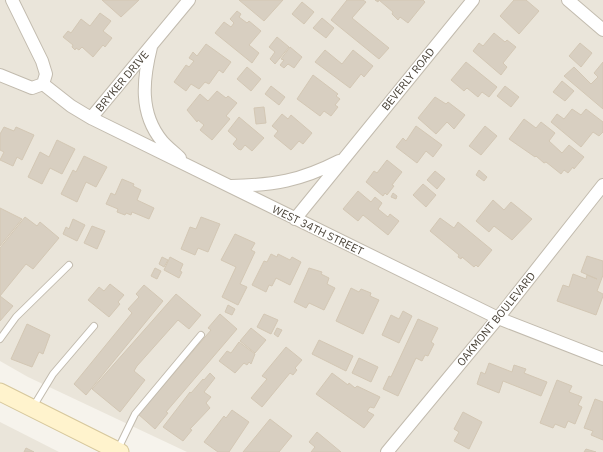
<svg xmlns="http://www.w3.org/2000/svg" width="603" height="452" font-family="'IBM Plex Sans',sans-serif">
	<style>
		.residential { fill: #eae5da }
		.building { fill: #d8cfc1; stroke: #d3c7b4 }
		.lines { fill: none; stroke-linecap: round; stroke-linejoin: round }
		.lane-casing { stroke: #c2bbae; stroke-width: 8 }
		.street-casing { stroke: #c2bbae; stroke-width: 14 }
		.secondary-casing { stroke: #d6c79b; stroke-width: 19 }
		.lane { stroke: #fff; stroke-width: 6 }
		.street { stroke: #fff; stroke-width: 12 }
		.secondary { stroke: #fff3cd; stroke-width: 17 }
		.labels { text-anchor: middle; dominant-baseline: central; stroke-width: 3; stroke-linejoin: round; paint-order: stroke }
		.street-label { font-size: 11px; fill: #4b4439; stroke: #fff }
	</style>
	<rect width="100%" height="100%" fill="#f6f3ec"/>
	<path class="residential" d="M0,0H603V452H187L28,377L0,361Z
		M0,422L59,452H0Z"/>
	<path class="building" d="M102,0H139L121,17Z
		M239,0H283L264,21Z
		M347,0H363L366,2L352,18L389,48L379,59L331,20Z
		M375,0H423L425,2L408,23L400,17L398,20L392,14L393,12L379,0L378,2Z
		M514,0H526L539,11L519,34L500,16Z
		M302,2L314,12L304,24L292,14Z
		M237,11L241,14L239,17L247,23L249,21L261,31L249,45L259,53L252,63L215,33L224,22L231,27L234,23L230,19Z
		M100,13L111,21L103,31L112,38L105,47L103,45L93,57L82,47L79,50L76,48L75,50L72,47L73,45L63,37L68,31L71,33L81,19L90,26Z
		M322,18L334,28L326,38L313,28Z
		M494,33L505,42L507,40L516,47L503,63L507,67L501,75L473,51L479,43L483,46Z
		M277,37L289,47L275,64L270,59L275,52L269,47Z
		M580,43L592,53L581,67L569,56Z
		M206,44L231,62L223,73L219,70L209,84L205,82L199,89L191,84L186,91L174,82L186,65L189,67L194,61L189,58L193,52L197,56Z
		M290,47L302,57L294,68L288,64L284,68L280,65L284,60L281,59Z
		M325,50L342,64L353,50L373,66L364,77L361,74L350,88L315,62Z
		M466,62L497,87L489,97L482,92L478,97L467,88L464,91L451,80Z
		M603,62V109L564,76L574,67L591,84L598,77L594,73Z
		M247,67L261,79L251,91L237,79Z
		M313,75L338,94L336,96L340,99L335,105L338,107L331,116L324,111L320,116L297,99Z
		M562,81L574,91L565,101L553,92Z
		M271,86L285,97L279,105L265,94Z
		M505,86L519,97L511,107L497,96Z
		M217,91L226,98L228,96L237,103L226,116L230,119L212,140L200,130L204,125L198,120L197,122L187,110L200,94L208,101Z
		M435,97L446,104L448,102L465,115L454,129L447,122L436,134L418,118Z
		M264,107L266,123L256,124L254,108Z
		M572,109L581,115L586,109L603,122V132L599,136L593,132L581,147L551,122L557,114L564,119Z
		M282,114L288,119L291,115L312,133L303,144L299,141L291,150L274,136L278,131L272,126Z
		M239,117L264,138L252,151L245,145L241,150L238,149L233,144L237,139L228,131Z
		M524,119L536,128L541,122L555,133L549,141L562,153L569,145L584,157L574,169L573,167L568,173L564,170L561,174L546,162L544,163L536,156L535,157L509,139Z
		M416,126L442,145L433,157L426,151L417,163L396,147L403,138L406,141Z
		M485,126L497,136L481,155L469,146Z
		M4,127L14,131L16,127L34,135L22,160L17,157L13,166L0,160L4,152L0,150V134Z
		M57,140L75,149L62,174L50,168L42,184L28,177L40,152L49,157Z
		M84,156L107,167L96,187L86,182L77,202L61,194L73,170L76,172Z
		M387,160L402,172L392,185L394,186L387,195L385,193L383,196L366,182L374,171L377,173Z
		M479,170L487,177L484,181L476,175Z
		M435,171L445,179L437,189L427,180Z
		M122,179L134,184L133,186L141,190L137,200L154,208L149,219L132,212L131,215L126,213L125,215L117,212L118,209L106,204L111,193L115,195Z
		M423,184L436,195L426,207L413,195Z
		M358,191L371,202L375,197L382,203L378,209L388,217L390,214L399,221L388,235L363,215L358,221L343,209Z
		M393,193L397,196L396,199L391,197Z
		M493,200L504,210L511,202L532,219L512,240L494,226L489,232L476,221Z
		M0,208L22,219L0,246Z
		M25,217L37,226L40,222L59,238L33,269L26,264L0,296L13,306L0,321V248Z
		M201,217L220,224L208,252L198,248L195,255L181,249L190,227L196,229Z
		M440,218L454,228L458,222L492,250L478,267L476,265L474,267L462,257L461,259L458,257L459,255L430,231Z
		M73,219L85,225L77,241L63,234L66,227L69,229Z
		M92,226L105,231L97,249L84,243Z
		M235,234L255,243L251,250L255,252L240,284L247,287L238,305L222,297L236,267L221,260Z
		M271,254L277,257L278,254L290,260L292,257L301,262L290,285L276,278L272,286L269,285L266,292L252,285L264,261L267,262Z
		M587,256L603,261V275L597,291L603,294V296L596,315L557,301L563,285L569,287L573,274L586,279L587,275L597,279L581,272Z
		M162,257L168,260L164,267L159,264Z
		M170,257L183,264L180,271L182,272L179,278L164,270Z
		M155,268L161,271L157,279L151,276Z
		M309,268L322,272L321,274L329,278L327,284L335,288L324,310L309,303L306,308L294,302Z
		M110,284L124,295L118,302L120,304L109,317L88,300L99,287L104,291Z
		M144,285L163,301L86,395L74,384L132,313L128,309L139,297L136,294Z
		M351,288L359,292L361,289L371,293L370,296L379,300L363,334L336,321Z
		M176,294L201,315L189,329L178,320L137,366L134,371L145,380L120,412L92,389Z
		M228,305L235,309L232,315L225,312Z
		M403,311L412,316L399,343L382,335L391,315L399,319Z
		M220,314L237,329L166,412L168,413L155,429L138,414L151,398L152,399L211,330L208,328Z
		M264,314L278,320L271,334L257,327Z
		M418,319L438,328L431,342L434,344L428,356L425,355L422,361L416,358L398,396L383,389L389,376L391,377Z
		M27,324L50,335L43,354L39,352L32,367L11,359Z
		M251,328L266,340L255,353L240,341Z
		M277,328L282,330L278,337L274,334Z
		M319,340L353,356L346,371L312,354Z
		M239,342L255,354L251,364L249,362L247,365L244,363L235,373L219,361L227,351L231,353Z
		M286,347L302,360L295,368L297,370L293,375L290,373L262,407L251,398L267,379L262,376Z
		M359,358L378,367L371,382L352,373Z
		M489,363L512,372L514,365L526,369L524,373L547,382L541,396L503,381L499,393L477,384L481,372L485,374Z
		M210,373L215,378L204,392L211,397L206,403L210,408L190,429L192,430L183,441L163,427L190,392L191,393L203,379L204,380Z
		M332,373L348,385L349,383L355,388L357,386L380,397L374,408L370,407L367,411L374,415L364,428L316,394Z
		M557,380L572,386L569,392L582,397L578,405L582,407L575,424L568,421L565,428L555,424L553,428L540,423Z
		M595,399L603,402V440L591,435L593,431L584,428Z
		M232,410L249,422L229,452H218L204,442L224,416L226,418Z
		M463,412L482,422L469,449L454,441L459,432L454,429Z
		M270,419L292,436L279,452H243Z
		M317,432L341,452H311L315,447L309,442Z
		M26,448L34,452H24Z
		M586,449L596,452H584Z"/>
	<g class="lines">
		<defs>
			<path id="lane" d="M0,339L16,317L69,265
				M33,407L53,374L94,326
				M118,449L135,414L201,335"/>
			<path id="street" d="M12,0L42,61L46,74L43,84
				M568,0L603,30
				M151,47C143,79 139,113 162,141C167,147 174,152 180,158
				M0,75L32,88L43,84L71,106L91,118L498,318L603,359
				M91,118L189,0
				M231,186C274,185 300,181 339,161
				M295,219L473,0
				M387,452L498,318L603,185"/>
			<path id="secondary" d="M0,392L120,452"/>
		</defs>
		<use href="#lane" class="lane-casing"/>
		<use href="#street" class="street-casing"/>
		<use href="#secondary" class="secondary-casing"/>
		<use href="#lane" class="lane"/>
		<use href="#street" class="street"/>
		<use href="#secondary" class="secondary"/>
	</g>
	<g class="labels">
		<g class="street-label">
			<text transform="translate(408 79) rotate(-51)">BEVERLY ROAD</text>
			<text transform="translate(122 81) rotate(-50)">BRYKER DRIVE</text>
			<text transform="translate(318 230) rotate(26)">WEST 34TH STREET</text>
			<text transform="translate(496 319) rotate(-51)">OAKMONT BOULEVARD</text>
		</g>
	</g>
</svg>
